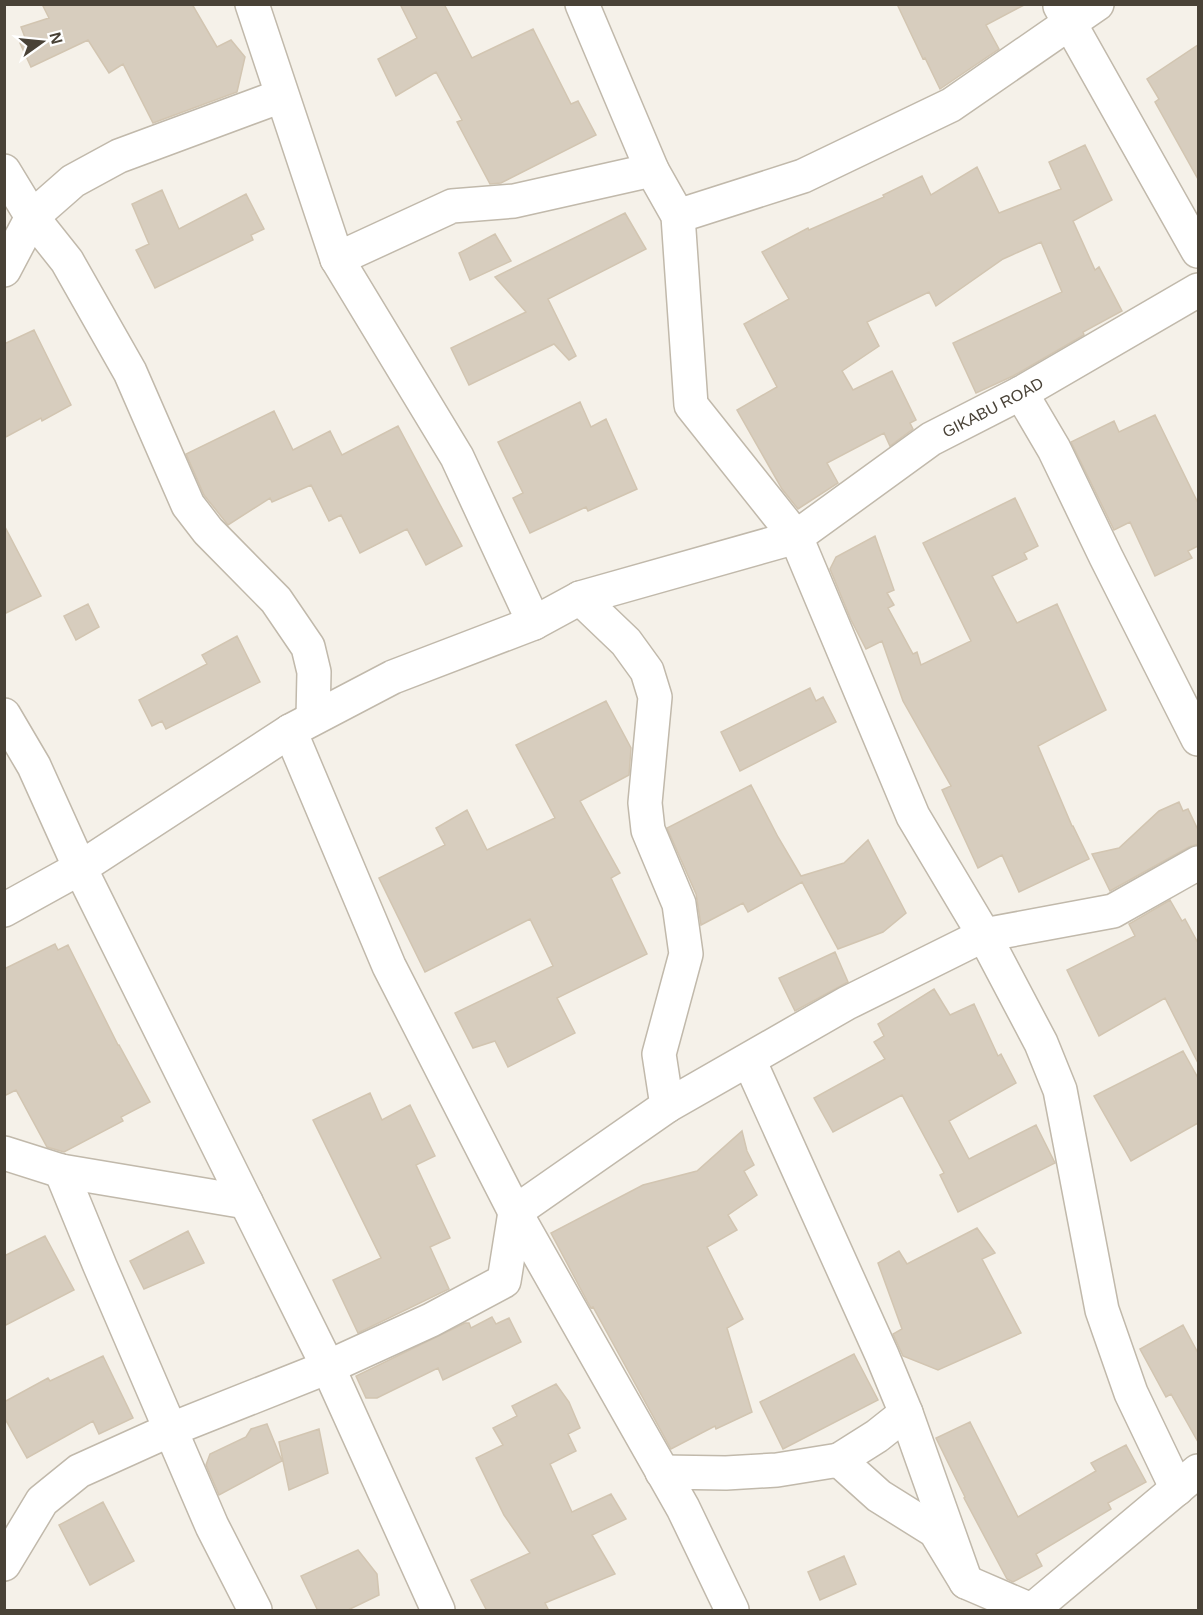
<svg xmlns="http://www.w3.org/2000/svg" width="1203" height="1615" font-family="Arial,sans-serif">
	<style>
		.building { fill: #d7cdbe; stroke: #d2c5b1; stroke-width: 1.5 }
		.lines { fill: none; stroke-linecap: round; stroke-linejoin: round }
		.minor-casing { stroke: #c1b9ab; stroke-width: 36 }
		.minor { stroke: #fff; stroke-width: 33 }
		.labels { text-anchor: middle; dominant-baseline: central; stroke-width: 4.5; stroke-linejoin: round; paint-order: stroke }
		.street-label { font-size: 16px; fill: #494237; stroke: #fff }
	</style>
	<rect width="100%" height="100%" fill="#f5f1e9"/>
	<path class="building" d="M42,4H192L217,47L231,40L245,57L237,92L153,123L123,64L109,73L88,40L31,67L20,43L26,40L21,27L49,18Z
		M400,4H444L472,58L533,29L571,104L578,101L596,135L501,183L490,184L457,122L462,120L436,72L396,96L378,59L417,38Z
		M897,4H1026L986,25L999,49L940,89L925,58L923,59Z
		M1198,45V179L1155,102L1159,99L1147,79Z
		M1085,145L1112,200L1073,221L1095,270L1099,267L1122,311L1083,332L1084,335L1013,376L976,393L953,343L1062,292L1041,242L1003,259L936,306L929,292L867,322L879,346L842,371L853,390L892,371L916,420L910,423L913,429L890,446L884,433L827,463L838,483L798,509L782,489L737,410L777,387L744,324L789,299L762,252L808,228L809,230L884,197L883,195L922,176L931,195L977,167L999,213L1061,189L1049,162Z
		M162,190L179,229L246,194L264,229L251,235L253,240L155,288L136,250L149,244L132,204Z
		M625,213L646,249L548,299L576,356L569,360L554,344L469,385L451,348L526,312L495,277Z
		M495,234L511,261L470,280L459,253Z
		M34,330L71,405L42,421L41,418L4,438V344Z
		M580,402L591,427L606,419L637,489L588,511L586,507L530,533L513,498L523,493L498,442Z
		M274,411L293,450L330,431L342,455L398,426L462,546L426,565L407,529L360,553L341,515L329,521L311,485L272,502L270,498L228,525L204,495L186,454Z
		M1155,415L1198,503V546L1188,551L1192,558L1155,576L1130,522L1114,530L1071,442L1114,421L1119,432Z
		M1015,498L1038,546L1024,553L1027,559L992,576L1017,623L1057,604L1106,710L1038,746L1072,826H1073L1089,859L1019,892L1002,855L978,868L942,790L951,786L903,701L882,641L866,649L851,620L830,569L836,557L875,536L894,590L887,593L894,605L888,608L913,654L917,652L921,665L971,641L923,543Z
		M4,525L41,596L4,614Z
		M88,604L99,627L76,640L64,616Z
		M237,636L260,682L166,729L162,721L152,726L139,700L207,664L202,655Z
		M810,688L816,701L823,697L836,722L740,771L721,732Z
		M606,701L631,748L629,775L580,801L620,873L611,878L647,954L557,998L575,1033L508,1067L495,1041L473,1048L455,1013L553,966L530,919L425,972L379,878L445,845L436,828L467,810L487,850L555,818L516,745Z
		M751,785L778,837L801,876L844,863L868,840L906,913L883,932L838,949L802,882L748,912L743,903L701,925L696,894L667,828Z
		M1179,802L1183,811L1188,809L1198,830V844L1189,847L1110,891L1092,854L1119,848L1159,811Z
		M1170,900L1182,921L1185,919L1198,943V1063L1165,998L1099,1036L1067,970L1135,936L1129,924Z
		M55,944L58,950L68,945L118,1045H119L150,1102L121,1117L123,1121L64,1152L47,1147L16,1090L4,1096V969Z
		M835,952L848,982L795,1011L779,978Z
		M934,989L950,1015L974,1004L998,1056L1001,1054L1016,1083L949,1121L969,1159L1036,1125L1055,1163L958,1212L940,1175L944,1173L902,1095L833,1132L814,1098L885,1059L874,1042L884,1036L878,1024Z
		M1183,1051L1198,1078V1123L1131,1161L1094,1096Z
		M370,1093L382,1120L410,1105L435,1156L416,1165L450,1238L430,1247L449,1289L358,1333L333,1280L381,1258L313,1120Z
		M742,1131L747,1151L754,1165L744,1171L757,1195L728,1215L737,1230L707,1247L743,1319L727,1328L752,1412L716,1429L715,1426L671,1449L593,1307L591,1308L587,1301L551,1233L643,1185L697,1171Z
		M977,1228L995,1253L982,1259L1021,1333L938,1370L903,1356L893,1334L902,1329L878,1263L899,1251L907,1264Z
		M188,1231L204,1263L144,1289L130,1261Z
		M45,1236L74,1290L4,1326V1256Z
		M492,1317L496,1324L509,1318L521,1342L443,1380L438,1368L377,1398H366L356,1376L465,1323H469L471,1328Z
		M1183,1325L1198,1353V1442L1171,1394L1166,1397L1140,1349Z
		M854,1354L878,1400L783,1449L760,1402Z
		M103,1356L133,1418L99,1434L93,1421L27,1458L4,1417V1402L48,1378L50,1381Z
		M556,1384L569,1402L580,1428L568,1434L576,1451L550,1464L572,1512L611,1494L626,1519L592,1535L615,1574L545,1603L549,1611H487L471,1580L530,1553L504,1515L476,1458L503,1445L493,1428L517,1416L512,1406Z
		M970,1422L1018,1517L1096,1471L1091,1463L1126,1445L1146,1482L1108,1503L1111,1509L1036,1554L1042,1566L1013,1582L1007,1579L964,1498L965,1497L936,1438Z
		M267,1424L282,1461L219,1495L206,1465L210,1454L246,1437L251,1429Z
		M319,1429L328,1473L289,1490L279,1442Z
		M103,1502L134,1561L90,1585L59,1525Z
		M358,1550L377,1574L379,1595L346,1611H318L301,1576Z
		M844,1556L856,1584L820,1600L808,1572Z"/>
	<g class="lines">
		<defs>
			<g id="minor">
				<path d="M582,4L652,170"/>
				<path d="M1060,6L1198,251"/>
				<path d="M4,171L32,217L67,261L130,372L188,505L208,531L276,600L308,647L314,672L313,718"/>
				<path d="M678,216L803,176L951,105L1097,4"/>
				<path d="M337,259L452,206L514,201L652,170L678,216L691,405L796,537L913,816L984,935L1041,1043L1060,1090L1102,1310L1131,1393L1177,1489"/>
				<path d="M4,270L32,217L73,181L119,156L281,96"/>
				<path d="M1021,393L1054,449L1106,557L1198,739"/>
				<path id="s1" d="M534,623L580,598L796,537L931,439L1021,393L1198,290"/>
				<path d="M4,715L34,766L80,868L328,1367L438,1610"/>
				<path d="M290,731L389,966L515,1212L683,1508L732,1610"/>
				<path d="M4,910L80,868L290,731L393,677L534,623L457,457L337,259L252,4"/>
				<path d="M749,1060L882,1355L906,1413L966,1582"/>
				<path d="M667,1106L847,1003L984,935L1113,911L1198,863"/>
				<path d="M4,1153L61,1171L246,1202"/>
				<path d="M61,1171L100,1266L212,1526L255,1610"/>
				<path d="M839,1460L877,1436L906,1413"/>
				<path d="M662,1472L726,1473L777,1470L839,1460L879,1496L935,1531L966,1582L1031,1610"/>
				<path d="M4,1564L42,1501L79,1471L172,1429L328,1367L431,1320L504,1281L515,1212L667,1106L659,1054L686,954L679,904L648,830L645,803L655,697L647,671L626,642L580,598"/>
				<path d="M1032,1610L1198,1471"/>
			</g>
		</defs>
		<use href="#minor" class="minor-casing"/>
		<use href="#minor" class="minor"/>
	</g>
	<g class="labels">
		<g class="street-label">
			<text stroke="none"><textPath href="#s1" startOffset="513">GIKABU ROAD</textPath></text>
		</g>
	</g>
	<rect width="1203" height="1615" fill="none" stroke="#494237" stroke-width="12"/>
	<g transform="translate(42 42) rotate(75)" stroke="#ffffff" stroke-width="4.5" paint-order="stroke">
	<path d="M0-4.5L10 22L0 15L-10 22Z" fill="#494237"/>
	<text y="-9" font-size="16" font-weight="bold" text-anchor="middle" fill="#494237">N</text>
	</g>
</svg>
